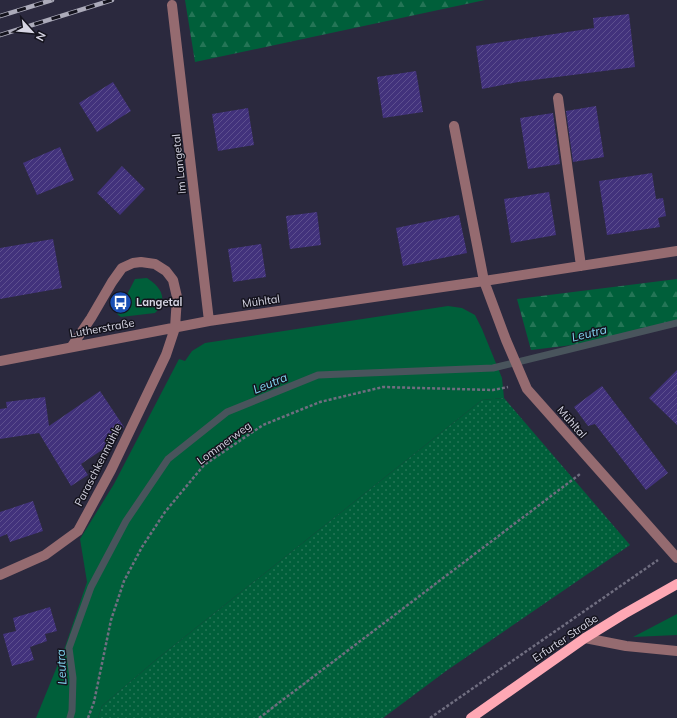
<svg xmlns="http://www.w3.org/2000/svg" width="677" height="718" font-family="Mulish,sans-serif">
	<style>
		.grass { fill: #005f3a }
		.forest { fill: url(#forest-firs) }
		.garden { fill: url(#garden-dots) }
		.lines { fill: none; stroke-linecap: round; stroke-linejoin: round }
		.stream { stroke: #49545c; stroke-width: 7 }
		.building { fill: url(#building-hatch) }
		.path { stroke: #706e80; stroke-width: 2.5; stroke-dasharray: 3 2; stroke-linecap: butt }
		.minor { stroke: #956b70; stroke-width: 10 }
		.major { stroke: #fea8b4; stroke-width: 10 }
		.rail-casing { stroke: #acabba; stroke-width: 4.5 }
		.rail { stroke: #14131d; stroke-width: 3; stroke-dasharray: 9; stroke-linecap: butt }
		.labels { text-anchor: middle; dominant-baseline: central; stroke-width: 3; stroke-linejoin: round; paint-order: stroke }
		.street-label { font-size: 11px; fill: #d7d6e4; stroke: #14131d }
		.poi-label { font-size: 11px; font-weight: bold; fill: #d7d6e4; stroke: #14131d; text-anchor: start }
		.water-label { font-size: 12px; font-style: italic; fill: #82d7f2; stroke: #14131d }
	</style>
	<defs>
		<pattern id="forest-firs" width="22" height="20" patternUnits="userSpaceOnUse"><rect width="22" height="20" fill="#005f3a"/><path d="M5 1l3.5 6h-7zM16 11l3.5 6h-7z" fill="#247556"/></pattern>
		<pattern id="garden-dots" width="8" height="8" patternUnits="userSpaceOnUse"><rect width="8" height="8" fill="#005f3a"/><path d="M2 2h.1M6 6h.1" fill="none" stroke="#247556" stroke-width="1.8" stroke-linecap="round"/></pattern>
		<pattern id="building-hatch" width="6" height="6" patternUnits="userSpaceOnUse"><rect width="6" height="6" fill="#42327c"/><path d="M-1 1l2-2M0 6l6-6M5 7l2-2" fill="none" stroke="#5d4f8e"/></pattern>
	</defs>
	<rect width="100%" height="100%" fill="#2b293e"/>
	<path class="grass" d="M147,278C156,284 166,293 161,305C160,308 157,311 155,313L121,317L117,314L135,279Z
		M448,306L462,308L475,315L482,329L502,378L504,398L482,400L157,659L102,706L98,718H36L65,647L87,582L80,539L114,484L179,359L185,361L192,351L205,343Z
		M677,614V635L633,637Z"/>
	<path class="forest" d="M185,0H485L195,62Z
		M677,279V323L597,342L531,350L517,299Z"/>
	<path class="garden" d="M504,398L630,545L446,671L383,718H98L102,706L157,659L482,400Z"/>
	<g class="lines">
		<path class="stream" d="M70,718L72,711L73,678L69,648L91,587L126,521L168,459L227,412L318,375L493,368L677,323"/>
	</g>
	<path class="building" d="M629,14L635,67L518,82L482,89L476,46L594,28L593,18Z
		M416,71L423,112L383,118L377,77Z
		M113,82L131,111L97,132L79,103Z
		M596,106L604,157L573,162L566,111Z
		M248,108L254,145L218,151L212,114Z
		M553,113L560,164L528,169L520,118Z
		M60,147L74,180L37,195L23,163Z
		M122,166L145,189L120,215L97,193Z
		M652,173L656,199L663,198L666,216L658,218L660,227L607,235L599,181Z
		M549,192L556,235L511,243L504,199Z
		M317,212L321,245L290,249L286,216Z
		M459,215L467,253L403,266L396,228Z
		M53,239L62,288L0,299V248Z
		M261,244L266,277L233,282L228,249Z
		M677,370V425L649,398Z
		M602,386L668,473L646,490L595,424L588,426L574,407Z
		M100,391L124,427L104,441L108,446L81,464L88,475L71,486L39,433L0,439V409L7,408L6,402L45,397L49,426Z
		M33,501L43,531L10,542L7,534L0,537V512Z
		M50,607L57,631L45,634L47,641L30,647L34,660L12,666L3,634L16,631L13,618Z"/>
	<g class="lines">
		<path class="path" d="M88,718L94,702L111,620L124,581L142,547L165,512L204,465L263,425L320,402L383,387L493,390L508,387
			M259,718L580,474
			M430,718L658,560"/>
		<path class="minor" d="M172,5L209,321
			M558,98L581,266
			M454,126L484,281L506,340L527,389L677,558
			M0,361L209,321L484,281L677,251
			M0,575L45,555L78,531L111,470L166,355L175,328L177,297L173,280L166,271L155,264L141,262L133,263L122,268L112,282L91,318L72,346
			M585,638L626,646L677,651"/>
		<path class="major" d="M471,718L585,638L624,614L677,584"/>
		<defs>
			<path id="rail" d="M0,16L52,0
				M0,35L112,0"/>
		</defs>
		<use href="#rail" class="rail-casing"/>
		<use href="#rail" class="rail"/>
	</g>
	<defs>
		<symbol id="bus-disc" viewBox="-11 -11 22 22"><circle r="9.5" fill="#1a4fb4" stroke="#14131d"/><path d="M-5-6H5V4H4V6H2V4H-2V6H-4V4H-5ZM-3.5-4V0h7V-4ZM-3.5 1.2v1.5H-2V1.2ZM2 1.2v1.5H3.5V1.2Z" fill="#fff"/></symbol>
	</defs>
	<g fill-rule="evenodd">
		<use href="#bus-disc" x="108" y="290" width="25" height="25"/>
	</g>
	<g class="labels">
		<g class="street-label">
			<text transform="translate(179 164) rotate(-96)">Im Langetal</text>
			<text transform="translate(261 301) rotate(-8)">Mühltal</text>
			<text transform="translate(102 328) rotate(-10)">Lutherstraße</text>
			<text transform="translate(572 422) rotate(49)">Mühltal</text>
			<text transform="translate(224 443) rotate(-36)">Lommerweg</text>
			<text transform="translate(98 465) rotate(-63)">Paraschkenmühle</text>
			<text transform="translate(565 638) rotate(-34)">Erfurter Straße</text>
		</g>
		<g class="poi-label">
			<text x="136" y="302">Langetal</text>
		</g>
		<g class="water-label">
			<text transform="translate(589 333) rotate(-14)">Leutra</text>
			<text transform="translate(270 383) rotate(-23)">Leutra</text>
			<text transform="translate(61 667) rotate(-93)">Leutra</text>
		</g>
	</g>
	<g transform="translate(32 32) rotate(117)" stroke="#14131d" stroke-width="3" paint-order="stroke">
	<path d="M0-3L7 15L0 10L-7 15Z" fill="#d7d6e4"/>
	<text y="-6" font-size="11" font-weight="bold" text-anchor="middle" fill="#d7d6e4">N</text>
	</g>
</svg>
